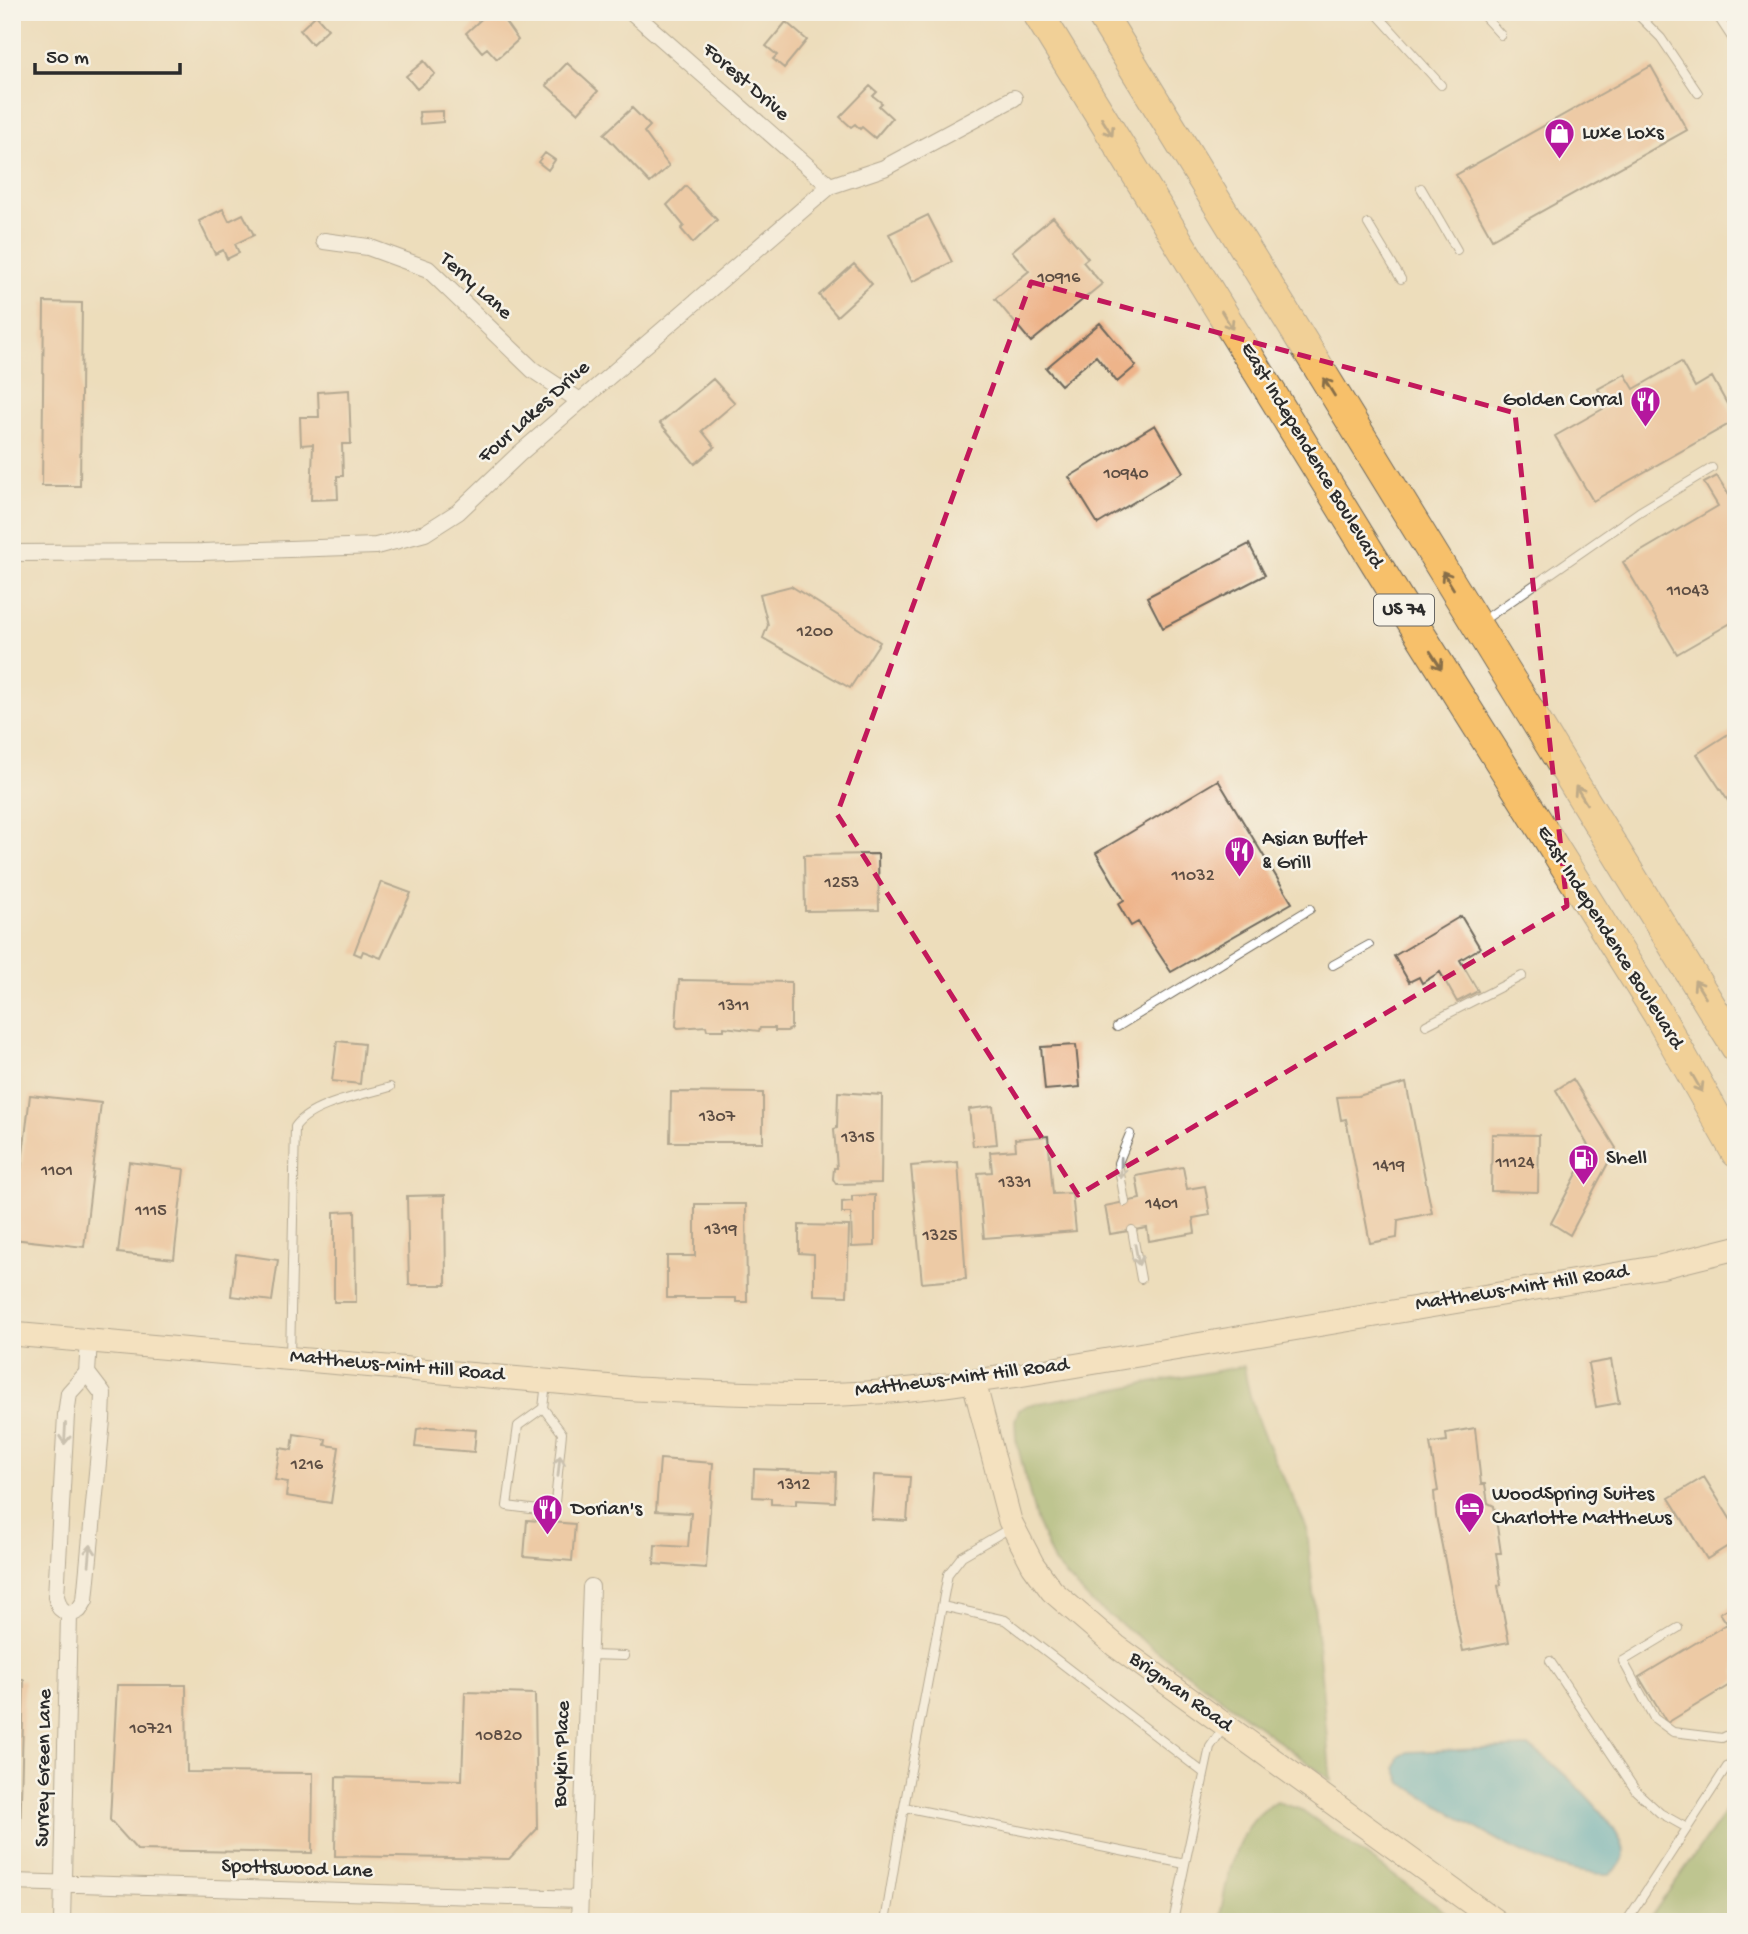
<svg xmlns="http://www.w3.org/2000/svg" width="1748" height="1934" font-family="'Gochi Hand',sans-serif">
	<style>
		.forest { fill: #86a85c; stroke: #586a44; stroke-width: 2 }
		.water { fill: #48aec8; stroke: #3a6c7a; stroke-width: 2 }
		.building { fill: #eeb48a }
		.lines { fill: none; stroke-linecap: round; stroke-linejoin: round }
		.lane-casing { stroke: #6f695d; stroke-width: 10 }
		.street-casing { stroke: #6f695d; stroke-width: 18 }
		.secondary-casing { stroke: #6f695d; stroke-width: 25 }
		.highway-casing { stroke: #6f695d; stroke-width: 32 }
		.lane { stroke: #fff; stroke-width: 8 }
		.street { stroke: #fff; stroke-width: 16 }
		.secondary { stroke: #fce6c4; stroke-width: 23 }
		.highway { stroke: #f7c06b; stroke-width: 30 }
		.oneway { stroke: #876e48 }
		.oneway2 { stroke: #a0a0a0 }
		.marked { fill: none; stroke: #c2185b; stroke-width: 5; stroke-dasharray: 14 9; stroke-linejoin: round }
		.labels { text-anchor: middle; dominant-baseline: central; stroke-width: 5; stroke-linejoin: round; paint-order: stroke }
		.number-label { font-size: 18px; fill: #5c4d43 }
		.shield { fill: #f7f3e8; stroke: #686764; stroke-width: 2 }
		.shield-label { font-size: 19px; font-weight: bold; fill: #2b2b2b }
		.street-label { font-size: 21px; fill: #2b2b2b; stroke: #f7f3e8 }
		.poi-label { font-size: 21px; fill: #2b2b2b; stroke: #f7f3e8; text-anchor: start }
	</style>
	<rect width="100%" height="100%" fill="#f7f3e8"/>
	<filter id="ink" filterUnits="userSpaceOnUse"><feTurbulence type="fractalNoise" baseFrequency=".0143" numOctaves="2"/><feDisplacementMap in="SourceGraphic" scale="14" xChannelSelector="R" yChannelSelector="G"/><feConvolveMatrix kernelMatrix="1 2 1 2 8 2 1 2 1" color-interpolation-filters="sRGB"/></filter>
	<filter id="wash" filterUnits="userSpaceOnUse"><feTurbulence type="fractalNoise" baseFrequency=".00686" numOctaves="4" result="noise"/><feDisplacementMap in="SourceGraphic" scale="28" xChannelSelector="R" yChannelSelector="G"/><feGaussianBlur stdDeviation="1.57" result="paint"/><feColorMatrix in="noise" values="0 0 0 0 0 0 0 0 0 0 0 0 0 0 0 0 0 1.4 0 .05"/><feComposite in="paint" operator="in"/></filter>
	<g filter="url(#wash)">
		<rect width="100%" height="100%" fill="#edddbb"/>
		<path class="forest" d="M1244,1366C1253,1430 1283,1470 1307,1529L1331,1780L1091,1602L1054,1563L1036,1520L1016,1439L1015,1420L1019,1410L1028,1405Z
			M1736,1797V1922H1647Z
			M1277,1802L1302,1810L1459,1922H1219C1226,1881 1236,1821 1277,1802Z"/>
		<path class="water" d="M1528,1747C1551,1757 1624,1827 1624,1853C1624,1863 1617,1868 1610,1874C1537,1876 1463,1818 1402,1783L1396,1768L1399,1757L1408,1752Z"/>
		<g id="blocks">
			<path class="building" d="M489,12H498L518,40L497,59L487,48L482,52L466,33Z
				M316,15L328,29L312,44L300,30Z
				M786,22L807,40L784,68L773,59L777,55L766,46Z
				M424,61L435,74L417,89L406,76Z
				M567,63L598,91L578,113L546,85Z
				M1651,66L1687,130L1492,239L1456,175Z
				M870,86L877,92L873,96L882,103L879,106L892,118L875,138L862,127L860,129L855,124L851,127L840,117Z
				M632,108L650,126L644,132L669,166L650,183L604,134Z
				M443,111V122L420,124L419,112Z
				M545,153L555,160L548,170L538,162Z
				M686,186L717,220L693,243L681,229L684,226L667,205Z
				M223,209L229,221L243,214L254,235L235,244L239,253L227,259L223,250L215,254L199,221Z
				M928,215L952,262L912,282L889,234Z
				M1053,217L1088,258L1083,262L1102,284L1031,342L995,299L1029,271L1012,251Z
				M854,264L872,284L837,316L819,295Z
				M44,302L82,303L80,486H42Z
				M1100,323L1136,366L1117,382L1096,356L1061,385L1046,368Z
				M1681,362L1695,387L1712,377L1736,420L1593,501L1555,436L1608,406L1598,389L1625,374L1634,389Z
				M713,379L735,403L702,431L715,447L695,464L660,423Z
				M349,390L351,444H342L343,476H337L338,499L311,500L313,444L301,445L300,417H319L318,392Z
				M1155,425L1183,472L1098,524L1069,477Z
				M1717,476L1730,497L1736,494V620L1677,654L1623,562L1718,506L1704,483Z
				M1249,544L1265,575L1163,628L1147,597Z
				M791,586L880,642L850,688L763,638L768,625L760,594Z
				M1736,729V813L1697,754Z
				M1218,780L1292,903L1171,972L1138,922L1131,926L1118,904L1124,900L1096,853Z
				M878,854L879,910L805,911L804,855Z
				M381,882L411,893L381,958L363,951L361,956L354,953Z
				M1461,916L1480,948L1460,960L1478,991L1457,1002L1440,972L1422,983L1419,977L1409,982L1394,956Z
				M679,980L791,982V1029L787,1031H775V1028H760L759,1031L724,1027V1030H707L706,1026L678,1028L676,1026Z
				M337,1041L364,1044L360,1084L332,1081Z
				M1076,1045L1080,1087L1045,1090L1041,1047Z
				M1573,1079L1616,1148L1570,1235L1551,1223L1590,1149L1556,1090Z
				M1406,1083L1432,1213L1398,1220L1397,1238L1370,1243L1346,1119L1341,1120L1337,1097L1358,1096Z
				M671,1092L763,1093V1142H670Z
				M838,1092L882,1095L881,1183L836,1184L833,1179L834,1168H837L834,1129L837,1128Z
				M30,1095L101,1103L84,1247L13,1239Z
				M993,1106L997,1144L973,1146L969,1109Z
				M1492,1134L1539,1135L1538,1192L1491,1191Z
				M1048,1136L1053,1194L1072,1193L1076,1231L984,1238L978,1173L992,1172L990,1152L1016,1150L1015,1139Z
				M129,1162L184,1169L174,1259L118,1253Z
				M958,1162L966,1279L922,1283L911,1166Z
				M1183,1167L1187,1189L1205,1186L1210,1215L1193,1218L1195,1233L1149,1241L1147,1228L1110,1234L1105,1206L1140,1199L1136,1176Z
				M445,1195L446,1285H409L407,1196Z
				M875,1195V1246L852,1247L851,1213H842V1202L852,1201V1196Z
				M695,1204H746L747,1302H736V1298H667V1256H695Z
				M355,1211L356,1302H334V1212Z
				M799,1225L849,1226L847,1296L814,1295V1254L799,1253Z
				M236,1254L278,1260L272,1301L231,1296Z
				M1611,1360L1619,1403L1596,1407L1588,1364Z
				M430,1427L476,1430L474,1452L415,1447L417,1429Z
				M1475,1428L1481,1484H1485L1488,1503L1494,1506L1501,1553H1496L1501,1585L1498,1586L1509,1642L1463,1651L1436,1516L1434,1492L1438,1491L1430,1443L1447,1441L1446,1433Z
				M294,1434L326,1439L325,1445L339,1447L331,1503L286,1496L288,1482L275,1480L280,1448L292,1450Z
				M660,1459L713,1463L706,1568L654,1564L655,1545L688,1547L691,1513L656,1511Z
				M754,1469L836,1472L835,1502L796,1500V1505L771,1504V1498L753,1497Z
				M874,1475L910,1477L907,1521L871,1519Z
				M1704,1477L1736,1528V1541L1707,1559L1669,1498Z
				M527,1520L575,1524L572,1561L524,1557Z
				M1736,1604V1616L1726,1622L1720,1613Z
				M1727,1624L1736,1639V1681L1667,1723L1639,1677Z
				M12,1679L24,1680L20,1840L12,1839Z
				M117,1685H186L187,1772L313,1773L312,1853L137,1850L110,1820Z
				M465,1692L535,1694L537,1829L509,1859L335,1856L336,1777L462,1780Z"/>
		</g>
	</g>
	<g filter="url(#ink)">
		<use href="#blocks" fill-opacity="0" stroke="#6f695d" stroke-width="2"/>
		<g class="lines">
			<defs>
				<path id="lane" d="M1375,12L1441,85
					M1480,12L1501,35
					M1635,12L1661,38L1698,93
					M1715,12L1736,44
					M1421,188L1457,250
					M1368,224L1401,279
					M1481,622L1639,512L1712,468
					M1333,965L1369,945
					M1426,1025L1522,976
					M1117,1027L1310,909
					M1125,1202L1118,1163L1130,1134
					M1132,1230L1141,1279
					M290,1358L295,1127C310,1104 364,1095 390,1087
					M543,1408L518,1426L507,1506L554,1512L562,1433L543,1408L546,1383
					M1010,1528L962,1556L948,1574L904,1807L1185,1864L1210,1747L1224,1727
					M942,1606L1005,1620L1204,1773
					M1678,1628L1623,1661L1654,1718L1673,1732L1722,1738L1736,1731
					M588,1655L625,1656
					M1550,1661L1636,1791L1660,1813L1687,1828
					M885,1922L904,1807
					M1173,1922L1185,1864
					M1626,1922L1727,1767L1736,1760"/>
				<path id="street" d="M632,12L830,186
					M324,241L368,247L428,269L533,370L580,401
					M12,553L202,552L376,546L425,533L458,512L519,454L830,186L884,168L1014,98
					M69,1615L60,1608L56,1597L66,1415L69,1393L87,1373L89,1340
					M69,1615L79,1610L85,1600L102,1420L103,1394L87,1373
					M12,1882L580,1899
					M62,1922L69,1615
					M579,1922L591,1587"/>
				<path id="secondary" d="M12,1334L636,1389C705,1392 774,1396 844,1394C902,1392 961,1383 1019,1375L1660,1267L1736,1248
					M974,1382L1010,1521L1033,1565L1052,1591L1116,1646L1497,1922"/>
				<path id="highway" d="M1037,12L1398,599L1658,1014L1736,1152
					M1100,12L1736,1047"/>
			</defs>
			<use href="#lane" class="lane-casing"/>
			<use href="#street" class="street-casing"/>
			<use href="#secondary" class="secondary-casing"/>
			<use href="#highway" class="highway-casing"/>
			<use href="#lane" class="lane"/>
			<use href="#street" class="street"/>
			<use href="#secondary" class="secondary"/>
			<use href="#highway" class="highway"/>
		</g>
		<defs><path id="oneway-shaft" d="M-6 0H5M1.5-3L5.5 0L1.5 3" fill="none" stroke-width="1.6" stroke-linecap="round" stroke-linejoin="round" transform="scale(1.75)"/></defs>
		<g class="oneway">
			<use href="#oneway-shaft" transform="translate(1107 127) rotate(58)"/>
			<use href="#oneway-shaft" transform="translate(1227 320) rotate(58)"/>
			<use href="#oneway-shaft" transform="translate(1329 387) rotate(-122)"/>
			<use href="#oneway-shaft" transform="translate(1448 580) rotate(-122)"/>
			<use href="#oneway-shaft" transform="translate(1436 660) rotate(57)"/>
			<use href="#oneway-shaft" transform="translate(1581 795) rotate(-122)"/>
			<use href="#oneway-shaft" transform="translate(1700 989) rotate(-122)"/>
			<use href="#oneway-shaft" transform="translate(1697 1083) rotate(60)"/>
		</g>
		<g class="oneway2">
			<use href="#oneway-shaft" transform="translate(1121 1168) rotate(91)"/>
			<use href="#oneway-shaft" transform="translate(1137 1255) rotate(79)"/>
			<use href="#oneway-shaft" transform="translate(65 1434) rotate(93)"/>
			<use href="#oneway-shaft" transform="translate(559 1466) rotate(-84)"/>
			<use href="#oneway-shaft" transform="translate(90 1555) rotate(-85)"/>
		</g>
	</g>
	<path d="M0 0H1748V1934H0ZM1031,282L1515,413L1567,906L1078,1195L837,814Z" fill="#edddbb" fill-opacity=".55" fill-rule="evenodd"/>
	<path class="marked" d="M1031,282L1515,413L1567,906L1078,1195L837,814Z"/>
	<defs>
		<symbol id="shop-pin" viewBox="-11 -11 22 30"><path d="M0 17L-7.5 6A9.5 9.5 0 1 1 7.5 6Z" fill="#b5179e" stroke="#f7f3e8"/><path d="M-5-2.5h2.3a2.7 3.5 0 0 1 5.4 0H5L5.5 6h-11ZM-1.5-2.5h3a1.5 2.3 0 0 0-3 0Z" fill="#fff"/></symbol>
		<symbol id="restaurant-pin" viewBox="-11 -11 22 30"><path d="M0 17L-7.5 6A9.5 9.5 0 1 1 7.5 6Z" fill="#b5179e" stroke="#f7f3e8"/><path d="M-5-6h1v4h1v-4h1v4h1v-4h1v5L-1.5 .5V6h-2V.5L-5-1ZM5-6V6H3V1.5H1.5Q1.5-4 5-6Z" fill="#fff"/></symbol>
		<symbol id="fuel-pin" viewBox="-11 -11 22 30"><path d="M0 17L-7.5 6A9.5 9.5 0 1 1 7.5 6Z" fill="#b5179e" stroke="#f7f3e8"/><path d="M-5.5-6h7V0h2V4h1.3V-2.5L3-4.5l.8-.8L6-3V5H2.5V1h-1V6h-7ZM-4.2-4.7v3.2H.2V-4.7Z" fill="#fff"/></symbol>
		<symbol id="hotel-pin" viewBox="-11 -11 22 30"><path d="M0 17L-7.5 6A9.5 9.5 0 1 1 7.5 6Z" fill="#b5179e" stroke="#f7f3e8"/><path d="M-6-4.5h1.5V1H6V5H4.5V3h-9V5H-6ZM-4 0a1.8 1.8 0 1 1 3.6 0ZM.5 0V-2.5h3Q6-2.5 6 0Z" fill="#fff"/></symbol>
	</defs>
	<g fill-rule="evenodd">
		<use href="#shop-pin" x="1542" y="116" width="35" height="47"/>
		<use href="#restaurant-pin" x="1628" y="384" width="35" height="47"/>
		<use href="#restaurant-pin" x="1222" y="834" width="35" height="47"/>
		<use href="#fuel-pin" x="1566" y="1142" width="35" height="47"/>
		<use href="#hotel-pin" x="1452" y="1490" width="35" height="47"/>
		<use href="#restaurant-pin" x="530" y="1492" width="35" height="47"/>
	</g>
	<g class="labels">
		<g class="number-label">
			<text x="1059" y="278">10916</text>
			<text x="1126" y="474">10940</text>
			<text x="1688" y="591">11043</text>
			<text x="815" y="632">1200</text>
			<text x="1193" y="876">11032</text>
			<text x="842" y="883">1253</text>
			<text x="734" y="1006">1311</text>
			<text x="717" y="1117">1307</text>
			<text x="858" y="1138">1315</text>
			<text x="1515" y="1163">11124</text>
			<text x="1389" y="1166">1419</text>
			<text x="57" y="1171">1101</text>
			<text x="1015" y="1183">1331</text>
			<text x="1162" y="1204">1401</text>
			<text x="151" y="1211">1115</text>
			<text x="721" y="1230">1319</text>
			<text x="940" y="1236">1325</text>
			<text x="307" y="1465">1216</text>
			<text x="794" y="1485">1312</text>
			<text x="151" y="1729">10721</text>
			<text x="499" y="1736">10820</text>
		</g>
		<rect class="shield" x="1374" y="594.5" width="60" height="31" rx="5"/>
		<g class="shield-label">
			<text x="1404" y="610">US 74</text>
		</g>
		<g class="street-label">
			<text transform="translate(745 83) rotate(41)">Forest Drive</text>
			<text transform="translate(475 287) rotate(42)">Terry Lane</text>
			<text transform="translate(535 413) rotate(-42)">Four Lakes Drive</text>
			<text transform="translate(1311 456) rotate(59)">East Independence Boulevard</text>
			<text transform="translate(1609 938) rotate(58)">East Independence Boulevard</text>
			<text transform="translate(1522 1289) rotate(-9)">Matthews-Mint Hill Road</text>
			<text transform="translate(397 1367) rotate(5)">Matthews-Mint Hill Road</text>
			<text transform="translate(962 1379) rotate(-7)">Matthews-Mint Hill Road</text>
			<text transform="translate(1180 1693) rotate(36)">Brigman Road</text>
			<text transform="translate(563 1754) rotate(-88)">Boykin Place</text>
			<text transform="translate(45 1768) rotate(-89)">Surrey Green Lane</text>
			<text transform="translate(297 1870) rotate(2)">Spottswood Lane</text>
		</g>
		<g class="poi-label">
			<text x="1582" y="134">Luxe Loxs</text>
			<text x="1623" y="401" text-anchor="end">Golden Corral</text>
			<text x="1262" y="840">Asian Buffet<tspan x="1262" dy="24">&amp; Grill</tspan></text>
			<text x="1606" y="1159">Shell</text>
			<text x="1492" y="1495">WoodSpring Suites<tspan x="1492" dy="24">Charlotte Matthews</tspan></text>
			<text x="571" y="1510">Dorian's</text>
		</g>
	</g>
	<rect width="1748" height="1934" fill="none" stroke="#f7f3e8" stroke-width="42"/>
	<path d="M35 63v10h145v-10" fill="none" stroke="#2b2b2b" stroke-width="3.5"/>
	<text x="46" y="63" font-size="21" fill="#2b2b2b" stroke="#f7f3e8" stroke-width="5" paint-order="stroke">50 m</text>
</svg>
